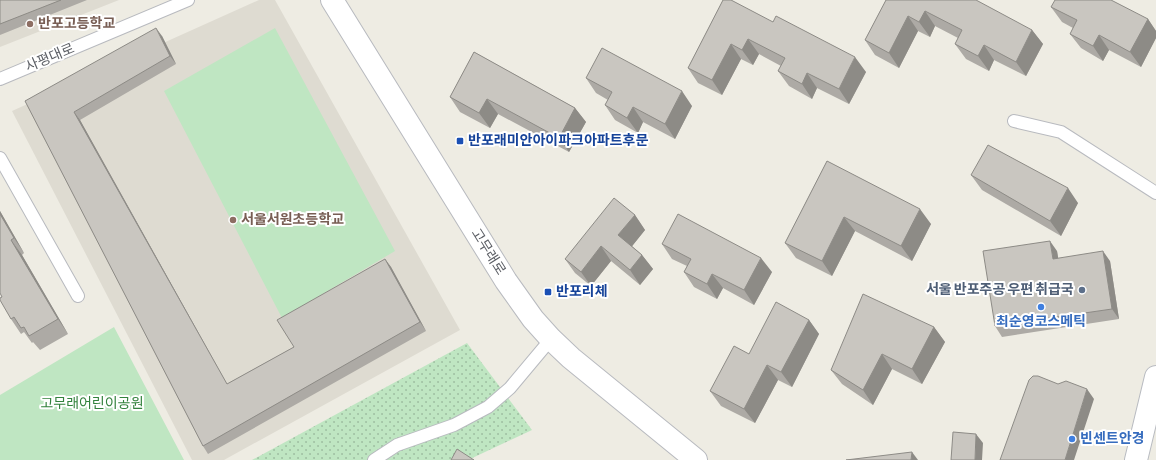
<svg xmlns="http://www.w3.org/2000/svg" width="1156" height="460" font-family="'Alegreya Sans','Noto Sans KR',sans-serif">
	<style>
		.education { fill: #dedbd1 }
		.grass { fill: url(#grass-dots) }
		.green { fill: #bfe6c2 }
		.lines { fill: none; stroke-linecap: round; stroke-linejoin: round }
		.service-casing { stroke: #b8babf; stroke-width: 14 }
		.tertiary-casing { stroke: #b8babf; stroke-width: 24 }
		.secondary-casing { stroke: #b8bbc1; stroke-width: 24 }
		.service { stroke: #fff; stroke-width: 12 }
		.tertiary { stroke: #fff; stroke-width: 22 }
		.secondary { stroke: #fff; stroke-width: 22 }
		.wall { fill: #adaaa5 }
		.shaded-wall { fill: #8d8b86 }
		.building { fill: #c9c6c0; stroke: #8d8b86 }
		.education-dot { fill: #8d6e63; stroke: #fff; stroke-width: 1.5 }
		.transit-dot { fill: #1a4fb4; stroke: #fff; stroke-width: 1.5 }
		.service-dot { fill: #5c6f8a; stroke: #fff; stroke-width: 1.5 }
		.shop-dot { fill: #3f7fe0; stroke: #fff; stroke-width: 1.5 }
		.labels { text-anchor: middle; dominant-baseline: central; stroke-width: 4; stroke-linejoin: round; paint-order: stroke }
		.education-label { font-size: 14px; font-weight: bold; fill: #785e54; stroke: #fff; text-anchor: start }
		.street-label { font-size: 14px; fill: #5b5e64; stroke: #fff }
		.transit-label { font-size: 14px; font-weight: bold; fill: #164399; stroke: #fff; text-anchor: start }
		.service-label { font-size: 14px; font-weight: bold; fill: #4e5e75; stroke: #fff; text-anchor: end }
		.shop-label { font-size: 14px; font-weight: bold; fill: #366cbe; stroke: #fff }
		.park-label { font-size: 14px; fill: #33823d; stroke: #fff }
	</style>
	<defs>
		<pattern id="grass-dots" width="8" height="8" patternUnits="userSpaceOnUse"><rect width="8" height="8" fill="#bfe6c2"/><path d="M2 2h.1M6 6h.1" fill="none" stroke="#9ebea1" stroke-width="1.8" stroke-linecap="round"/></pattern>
	</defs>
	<rect width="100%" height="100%" fill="#eeece3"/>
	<path class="education" d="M0,0H119L0,47Z
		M259,0H275L460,330L224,460H192L12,111Z"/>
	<path class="grass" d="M467,343L532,430L468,460H252Z"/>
	<path class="green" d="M275,28L395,251L282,318L164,91Z
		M114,327L184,460H0V395Z"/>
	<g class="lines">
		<defs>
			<path id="service" d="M0,79L188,0
				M1014,121L1061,132L1156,193
				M0,158L78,296
				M374,460L397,445L454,425L488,407L510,388L551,339"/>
			<path id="tertiary" d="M332,0L506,281L533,319L551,339L571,358L696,460"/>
			<path id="secondary" d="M1136,460L1156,377"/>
		</defs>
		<use href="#service" class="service-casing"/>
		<use href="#tertiary" class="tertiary-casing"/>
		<use href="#secondary" class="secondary-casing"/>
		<use href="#service" class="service"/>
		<use href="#tertiary" class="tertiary"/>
		<use href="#secondary" class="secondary"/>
	</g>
	<path class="wall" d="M0,0H87L0,35Z
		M723,0L866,72L849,104L817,88L812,99L789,86L778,71L781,66L759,54L753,65L741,59L722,95L698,83L688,68Z
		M886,0L1032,30L1043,44L1026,76L994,60L989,71L966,59L955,44L958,38L935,26L930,37L918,31L899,68L875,55L865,40Z
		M1051,7L1148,19L1156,31V38L1141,67L1109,50L1103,61L1081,48L1070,34L1073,28L1062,22Z
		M162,36L176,64L80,120L227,384L294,347L385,259L391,267L426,331L208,454L203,446L25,101Z
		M474,52L575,108L586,122L569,152L498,114L490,128L460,112L450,97Z
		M586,78L692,106L675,139L643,122L638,133L615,120L605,105L608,100L596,93Z
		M827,161L931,224L912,261L855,231L832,276L796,258L785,243Z
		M971,175L1078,203L1061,236L982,190Z
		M0,211L24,253L22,255L68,334L40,350L33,342L32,343L24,332L21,334L11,319L2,297Z
		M635,215L645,230L632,246L642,255L653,269L640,285L611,261L591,286L575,273L565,259Z
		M662,244L772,272L754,305L723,288L717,299L694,287L684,272L687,266L672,259Z
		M1057,251L1058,258L1110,261L1119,319L1002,337L995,326Z
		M809,320L819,334L792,387L778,380L755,423L721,406L710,391L749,354Z
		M934,327L945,342L922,384L892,369L873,405L842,384L831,370Z"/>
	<path class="shaded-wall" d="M925,11L935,26L930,37L919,22Z
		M908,16L918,31L899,68L889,53Z
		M1148,19L1156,31V38L1141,67L1130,52Z
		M156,28L162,36L176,64L170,56Z
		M1032,30L1043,44L1026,76L1016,62Z
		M1099,35L1109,50L1103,61L1093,46Z
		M748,39L759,54L753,65L742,50Z
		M731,44L741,59L722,95L712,80Z
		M984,45L994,60L989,71L978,56Z
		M855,57L866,72L849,104L839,89Z
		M807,73L817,88L812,99L802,84Z
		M682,91L692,106L675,139L665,124Z
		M487,99L498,114L490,128L479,113Z
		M633,107L643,122L638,133L627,118Z
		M575,108L586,122L569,152L559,138Z
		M74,112L80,120L232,393L227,384Z
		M1068,188L1078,203L1061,236L1050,221Z
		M920,209L931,224L912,261L901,246Z
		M0,211L24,253L14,238L0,214Z
		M635,215L645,230L629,250L618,235Z
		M844,217L855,231L832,276L822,261Z
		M11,240L22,255L68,334L58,319Z
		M1050,241L1057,251L1060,269L1053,259Z
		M601,246L611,261L591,286L581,272Z
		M1103,251L1110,261L1119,319L1112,309Z
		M642,255L653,269L640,285L630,270Z
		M761,258L772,272L754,305L744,290Z
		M385,259L391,267L426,331L420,322Z
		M712,274L723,288L717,299L707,284Z
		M809,320L819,334L792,387L781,372Z
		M934,327L945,342L922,384L912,369Z
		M882,354L892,369L873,405L863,390Z
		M767,365L778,380L755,423L744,409Z
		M1087,389L1094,399L1074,460H1065Z
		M976,434L983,443L982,460H975Z
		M912,452L918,460H911Z"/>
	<path class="building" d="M0,0H61L0,24Z
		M723,0H731L773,22L776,16L855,57L839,89L807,73L802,84L778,71L785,58L748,39L742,50L731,44L712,80L688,68Z
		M886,0H976L1032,30L1016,62L984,45L978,56L955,44L962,30L925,11L919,22L908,16L889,53L865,40Z
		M1055,0H1111L1148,19L1130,52L1099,35L1093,46L1070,34L1077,20L1051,7Z
		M156,28L170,56L74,112L227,384L294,347L277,320L385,259L420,322L203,446L25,101Z
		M602,48L682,91L665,124L633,107L627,118L605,105L612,92L586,78Z
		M474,52L575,108L559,138L487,99L479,113L450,97Z
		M988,145L1068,188L1050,221L971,175Z
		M827,161L920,209L901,246L844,217L822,261L785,243Z
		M614,198L635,215L618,235L642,255L630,270L601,246L581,272L565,259Z
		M0,214L14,238L11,240L58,319L29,336L24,327L21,328L14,317L11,319L0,300V298L2,297L0,293Z
		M678,214L761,258L744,290L712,274L707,284L684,272L691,259L662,244Z
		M1050,241L1053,259L1103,251L1112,309L995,326L983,251Z
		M863,294L934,327L912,369L882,354L863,390L831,370Z
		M776,302L809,320L781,372L767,365L744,409L710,391L734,346L749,354Z
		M1033,376H1038L1058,384L1066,381L1087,389L1065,460H1000L1029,380Z
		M953,432L976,434L975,460H951Z
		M457,449L474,460H451Z
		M912,452L911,460H846Z"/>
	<g class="education-dot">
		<circle cx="30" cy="24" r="4"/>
		<circle cx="233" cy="220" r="4"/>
	</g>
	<g class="transit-dot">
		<rect x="456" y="137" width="8" height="8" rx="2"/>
		<rect x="544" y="288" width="8" height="8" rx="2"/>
	</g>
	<circle class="service-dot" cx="1082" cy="290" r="4"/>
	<g class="shop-dot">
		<circle cx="1041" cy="307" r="4"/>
		<circle cx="1072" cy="439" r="4"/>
	</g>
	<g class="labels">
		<g class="education-label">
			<text x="38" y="24">반포고등학교</text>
			<text x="241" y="220">서울서원초등학교</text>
		</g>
		<g class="street-label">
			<text transform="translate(50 58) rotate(-23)">사평대로</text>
			<text transform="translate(488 252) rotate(58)">고무래로</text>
		</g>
		<g class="transit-label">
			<text x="468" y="141">반포래미안아이파크아파트후문</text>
			<text x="556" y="292">반포리체</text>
		</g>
		<g class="service-label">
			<text x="1074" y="290">서울 반포주공 우편 취급국</text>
		</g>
		<g class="shop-label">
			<text x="1041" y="322">최순영코스메틱</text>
			<text x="1080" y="439" text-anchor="start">빈센트안경</text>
		</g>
		<g class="park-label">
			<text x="92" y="404">고무래어린이공원</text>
		</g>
	</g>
</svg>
